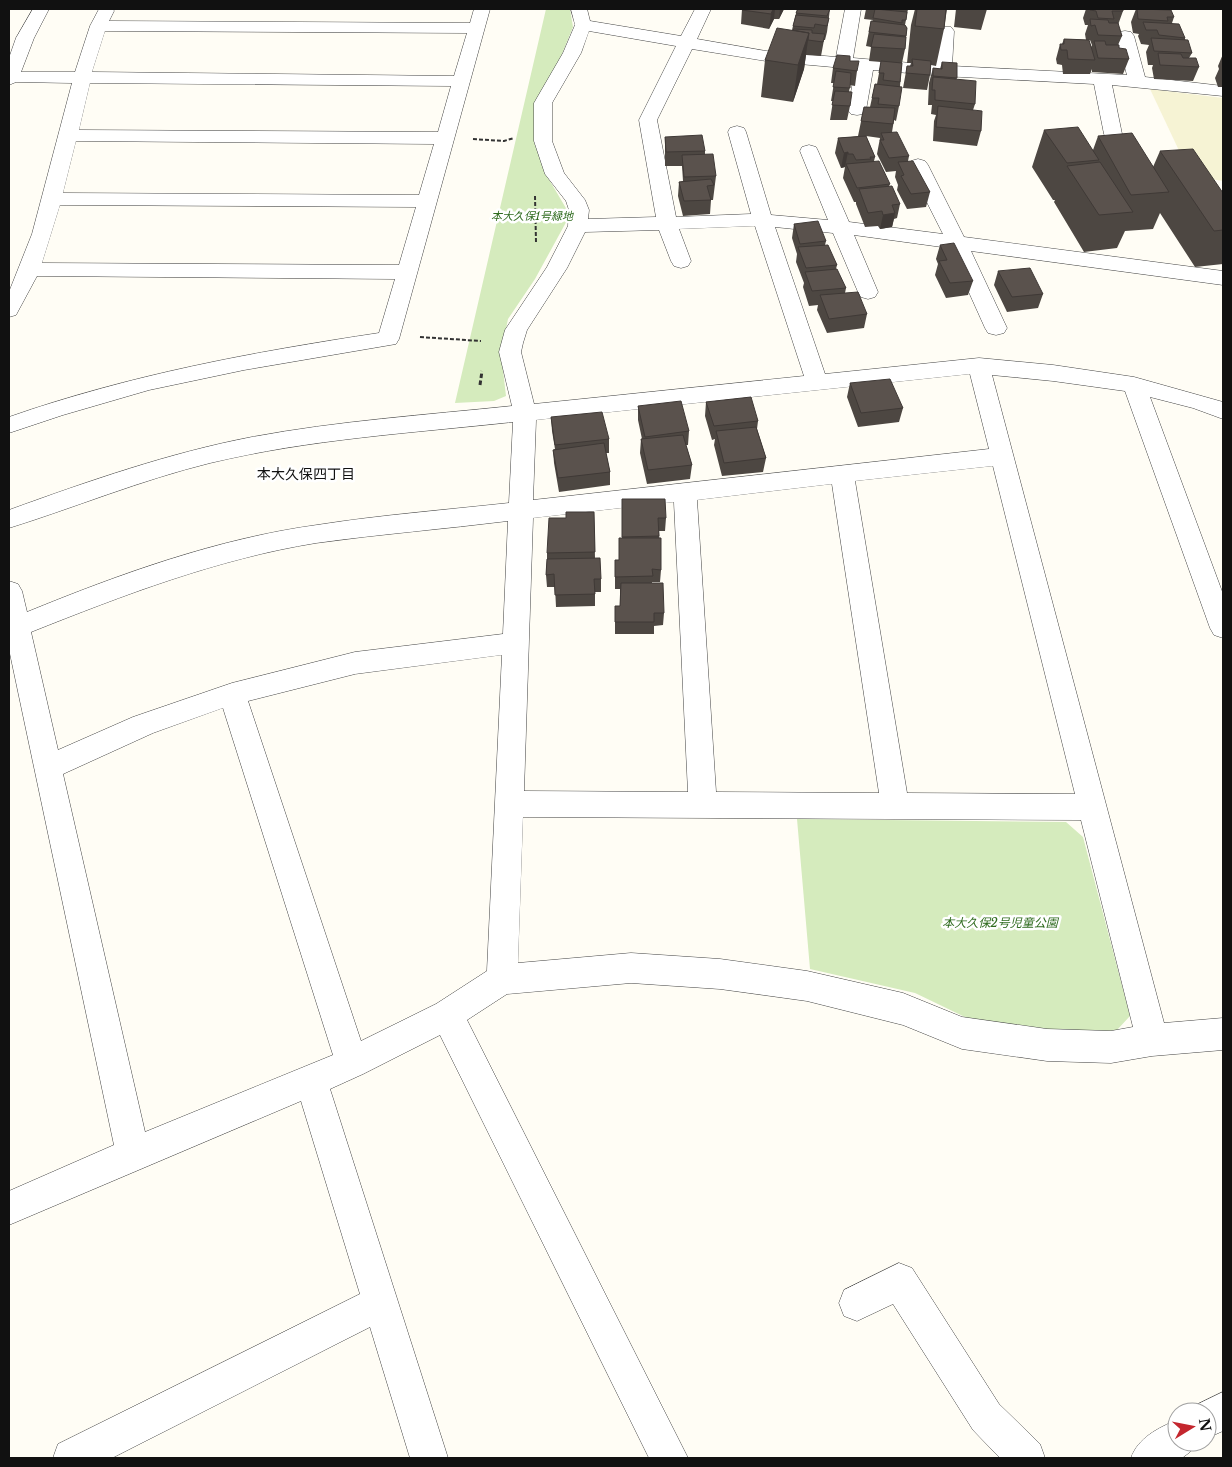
<svg xmlns="http://www.w3.org/2000/svg" width="1232" height="1467" font-family="'Libre Baskerville','Noto Sans JP',serif">
	<style>
		.farmland { fill: #f6f3d4 }
		.green { fill: #d5ebbd }
		.lines { fill: none; stroke-linecap: round; stroke-linejoin: round }
		.minor-casing { stroke: #444; stroke-width: 1 }
		.path-far1 { stroke: #333; stroke-width: 2; stroke-dasharray: 4 2; stroke-linecap: butt }
		.path { stroke: #333; stroke-width: 3; stroke-dasharray: 4.5 2.5; stroke-linecap: butt }
		.minor { fill: #fff; fill-rule: evenodd }
		.wall { fill: #4d4742; fill-rule: evenodd }
		.shaded-wall { fill: #3f3936 }
		.building { fill: #5a524d; stroke: #3f3936 }
		.labels { text-anchor: middle; dominant-baseline: central; stroke-width: 5; stroke-linejoin: round; paint-order: stroke }
		.far-park-label { font-size: 11px; font-style: italic; fill: #2f6b1f; stroke: #fff }
		.park-label { font-size: 12px; font-style: italic; fill: #2f6b1f; stroke: #fff }
		.neighbourhood-label { font-size: 14px; fill: #111; stroke: #fff }
	</style>
	<rect width="100%" height="100%" fill="#fffdf5"/>
	<path class="farmland" d="M1150,89L1223,98V181L1191,176Z"/>
	<path class="green" d="M546,9H570L573,27L556,69L534,142L547,176L570,215L535,279L508,319L501,353L506,396L494,401L455,403Z
		M797,819L1066,822L1083,837L1130,1016L1117,1030L1060,1035L967,1018L915,993L810,969Z"/>
	<g class="lines">
		<defs>
			<path id="minor" d="M33,9H49L34,38L21,72H75L90,26L99,9H113L114,11L109,21L470,23L474,9H490L399,339L396,344L244,370L149,390L63,415L9,433V417C129,375 253,352 379,333L395,279L37,276L16,315L9,317V292L32,234L72,83L16,82L9,85V58L16,38ZM105,31L467,33L454,76L92,72ZM90,83L451,86L438,132L79,130ZM76,141L434,144L419,195L63,193ZM60,205L416,207L399,265L42,263Z
				M571,9H587L590,21L681,36L695,9H711L697,39L766,51L836,57L845,9H861L853,58L935,65L936,31L939,27H951L954,31L952,66L1127,75L1116,36L1119,32L1125,31L1131,32L1134,36L1145,77L1223,86V96L1112,85L1122,134L1120,138L1113,140L1106,138L1104,134L1094,84L943,76L873,70L866,110L863,114L857,115L851,114L848,110L855,69L766,61L692,49L657,120L676,217L751,214L728,132L730,128L737,126L744,128L746,132L771,215L828,220L800,151L802,147L809,145L816,147L818,151L849,222L943,234L908,165L911,161L918,159L925,161L928,165L964,237L1223,271V285L971,251L1007,328L1004,333L996,335L988,333L985,328L949,248L854,235L878,292L875,297L868,299L861,297L858,292L833,233L775,227L825,374L979,358L1053,365L1134,377L1223,402V419L1193,408L1150,397L1223,594V638L1214,635L1210,628L1125,391L1053,381L992,375L1164,1023L1223,1018V1050L1152,1056L1111,1063L1047,1061L962,1049L903,1025L807,1001L720,989L631,983L507,994L467,1020L688,1458H649L440,1035L363,1074L330,1089L448,1458H410L370,1327L112,1458H53L58,1444L360,1294L301,1101L9,1225V1191L114,1145L9,649V581L18,584L22,591L27,612C120,574 216,539 317,525C381,515 445,510 509,503L513,422C412,433 310,439 210,463C141,480 76,507 9,528V510C89,481 169,453 252,437C338,421 425,415 512,406L499,352L505,330L547,267L568,226L569,210L566,201L545,174L534,141V103L563,53L575,25ZM589,31L676,46L639,120L656,217L588,219L589,210L585,200L564,173L552,141V103L581,53ZM755,226L804,376L534,404L521,352L523,343L527,330L567,268L585,232L659,230L671,261L674,266L681,268L688,266L691,261L679,229ZM970,374L989,449L533,500L536,420ZM993,466L1075,794L907,793L855,481ZM832,484L879,793L716,792L697,500ZM674,502L688,792L524,791L533,518ZM508,521L503,634L355,652L232,683L133,717L58,750L31,632C124,595 217,559 316,543C380,534 445,529 508,521ZM502,655L487,971L436,1004L361,1041L248,701L355,674ZM223,708L333,1055L145,1132L63,774L153,733ZM523,817L1081,820L1133,1027L1111,1031L1047,1029L962,1017L903,993L807,971L720,959L631,953L518,963Z
				M899,1263L912,1268L999,1404L1040,1444L1045,1458H1000L973,1430L893,1304L857,1321L844,1316L839,1303L844,1290Z
				M1223,1392V1431L1207,1438V1412H1191L1194,1406Z
				M1177,1420V1442H1195L1190,1452L1182,1458H1131C1138,1438 1158,1428 1177,1420Z"/>
		</defs>
		<use href="#minor" class="minor-casing"/>
		<path class="path-far1" d="M473,139L504,141L514,138
			M535,196L536,242
			M420,337L481,341"/>
		<path class="path" d="M480,385L482,371"/>
		<use href="#minor" class="minor"/>
	</g>
	<path class="wall" d="M742,9H784L779,19H774L769,29L741,24Z
		M797,9H830L827,32L825,40H824L821,56L806,55L804,69L793,102L761,97L765,60L792,30Z
		M866,9H908L905,25L907,28L905,49L902,63L900,86L899,106L896,121L894,120L892,132L909,156L908,161L930,192L926,207L907,209L897,190L898,185L895,177L896,171L886,172L877,154L880,138L866,136L875,157L874,161L890,184L889,186L900,204L897,218L894,219L892,227L880,229L878,226L865,227L856,204V202H854L843,178L845,167L841,168L835,153L838,138L863,136H858L864,107H870L875,84H877L881,62L869,61L871,47L866,46L871,21H872L873,20L864,19Z
		M915,9H947L944,29L936,66L931,65L930,75L927,90L903,88L907,66H910L911,63H907L911,25Z
		M956,9H987L981,30L954,27Z
		M1086,9H1123V11L1118,25L1122,36L1118,45L1119,48L1129,59L1123,74L1092,72V69L1090,74H1063L1062,65L1057,64L1056,59L1060,44H1062L1064,39L1086,40L1085,34L1088,25H1085L1083,18ZM1088,40H1090L1092,45V47Z
		M1136,9H1150L1174,17L1172,23L1185,38V39L1192,53L1189,58L1199,67L1193,81L1154,79L1152,68L1153,65H1148L1146,52L1149,45L1141,44L1138,36L1139,34L1133,33L1131,22Z
		M1223,54V87H1218L1215,78L1219,69L1218,66Z
		M850,61L857,71L855,86L850,85L849,92L850,106L847,120H830L833,101H831L834,83H831L833,68Z
		M942,62L957,78L956,80L975,104L973,110L981,131L977,146L933,141L934,121L936,115L931,114L932,105H928L929,83L933,68L940,69Z
		M1044,130L1093,150L1098,136L1153,167L1160,151L1223,193V264L1195,267L1160,213L1153,229L1125,231L1117,248L1084,252L1054,202L1055,200H1053L1032,167Z
		M665,137L705,151V154L716,176L713,200H711L710,214L683,216L678,196L679,182L683,181L682,166H665Z
		M794,224L826,241L825,245L837,265L836,269L846,288L845,293L867,314L864,328L827,333L817,310L818,305L809,306L803,287L804,283L796,262L797,254L792,238Z
		M940,245L973,281L968,295L946,298L935,275L938,264L936,259Z
		M998,271L1043,294L1038,308L1007,312L994,285Z
		M850,383L903,408L899,422L858,427L847,397Z
		M706,402L758,421L757,429L766,458L763,472L722,476L714,445L715,439L712,440L705,416Z
		M638,406L689,431L688,445H686L692,465L690,479L647,484L640,453L641,439H642L638,420Z
		M551,417L609,439V453H606L610,472V485L559,492L554,463L553,450L555,449L552,431Z
		M622,499L666,518L665,531H659L661,570L660,582H652V583L664,613L663,625L654,626V634H615V622L620,606V589H615V560H619L622,538Z
		M594,512L595,558L601,579V592H595V606L556,607L555,587H547L546,575L547,560V553Z"/>
	<path class="shaded-wall" d="M773,9H775L774,19L769,29L771,14Z
		M780,9H784L779,19Z
		M809,33L804,69L793,102L798,65Z
		M848,152L845,167L841,168L844,153Z
		M895,213L892,227L880,229L883,215Z"/>
	<path class="building" d="M742,9H773L771,14L742,10Z
		M798,9H830L827,16L796,13Z
		M875,9L907,12L906,20H902V23L873,18Z
		M917,9H946L944,29L915,26Z
		M1089,9H1123V11H1112L1114,19L1098,18L1096,11L1090,10Z
		M1137,9L1171,10L1174,17H1167L1168,21L1138,19Z
		M796,15L829,18L827,26L815,24L814,28L793,26Z
		M1090,19L1108,20L1109,23H1118L1122,36L1098,35L1095,25L1091,26Z
		M871,21L905,25L907,28L906,36L869,32Z
		M1143,22L1179,24L1185,38L1159,35L1157,30H1146Z
		M777,28L809,33L798,65L765,60Z
		M794,29L812,30V33L825,34L823,42L808,40L809,33L793,30Z
		M874,34L906,37L905,49L871,47Z
		M1151,38L1188,40L1192,53L1154,51Z
		M1064,39L1089,40L1095,60L1068,59L1067,50H1061L1060,44H1064Z
		M1094,41H1105L1106,45H1119V48L1126,49L1129,59L1098,58Z
		M1158,53L1181,54L1183,58H1196L1199,67L1160,65Z
		M837,55L850,56V61H859L857,71L833,68Z
		M912,59L931,61L930,75L906,73L907,66H913Z
		M881,61L902,63L900,82L883,80L884,73H879Z
		M942,62L957,63V78L933,76V68L942,69Z
		M836,71L851,73L850,88L833,87Z
		M933,77L976,81L975,104L935,100V90H932Z
		M875,84L902,87L899,106L878,104L879,98H872Z
		M835,91L852,92L850,106L832,105Z
		M938,106L982,111L981,131L936,127Z
		M864,107L895,108L893,124L861,121Z
		M1078,127L1099,160L1067,163L1044,130Z
		M897,132L909,156L889,158L880,140H884L881,133Z
		M1132,133L1169,192L1131,195L1098,136Z
		M702,135L705,151L666,152L665,137Z
		M866,136L875,157H870L871,159L856,160L853,154H848V152L844,153L838,138Z
		M1193,149L1223,193V230L1214,231L1160,151Z
		M713,154L716,176L684,177L682,155Z
		M879,161L890,184L857,188L846,164Z
		M913,161L930,192L911,194L901,176L904,175L898,162Z
		M1100,162L1133,212L1099,215L1067,166Z
		M711,179L714,185L707,186L711,200L684,201L679,182Z
		M892,186L900,204L892,205L895,213L883,215L882,211L868,213L859,189Z
		M818,221L826,241L800,244L794,224Z
		M954,243L973,281L950,283L939,261L947,260L940,245Z
		M828,245L837,265L806,268L798,247Z
		M1030,268L1043,294L1012,297L998,271Z
		M837,269L846,288L812,291L805,272Z
		M858,292L867,314L829,319L820,295Z
		M890,379L903,408L861,413L850,383Z
		M751,397L758,421L714,426L706,402Z
		M681,401L689,431L645,437L638,406Z
		M602,412L609,439L555,445L551,417Z
		M756,427L766,458L724,463L716,431Z
		M683,435L692,465L648,470L641,439Z
		M604,443L610,472L558,478L553,450Z
		M622,499H665L666,518H658L659,536L622,537Z
		M566,512H594L595,552L547,553L549,518H566Z
		M619,538H661V570L652,569L653,576L615,577V560H619Z
		M600,558L601,579H594L595,594L555,595L554,574L546,575L547,559Z
		M621,583H663L664,613H654V622H615V606H620Z"/>
	<g class="labels">
		<g class="far-park-label">
			<text x="532" y="216">本大久保1号緑地</text>
		</g>
		<g class="park-label">
			<text x="1000" y="922">本大久保2号児童公園</text>
		</g>
		<g class="neighbourhood-label">
			<text x="306" y="474">本大久保四丁目</text>
		</g>
	</g>
	<rect width="1232" height="1467" fill="none" stroke="#111111" stroke-width="20"/>
	<g transform="translate(1192 1427) rotate(80)"><circle r="24" fill="#ffffff" stroke="#a0a0a0"/>
	<path d="M0-4L9 19L0 12L-9 19Z" fill="#c4262e"/>
	<text y="-8" font-size="14" font-weight="bold" text-anchor="middle" fill="#111111">N</text>
	</g>
</svg>
